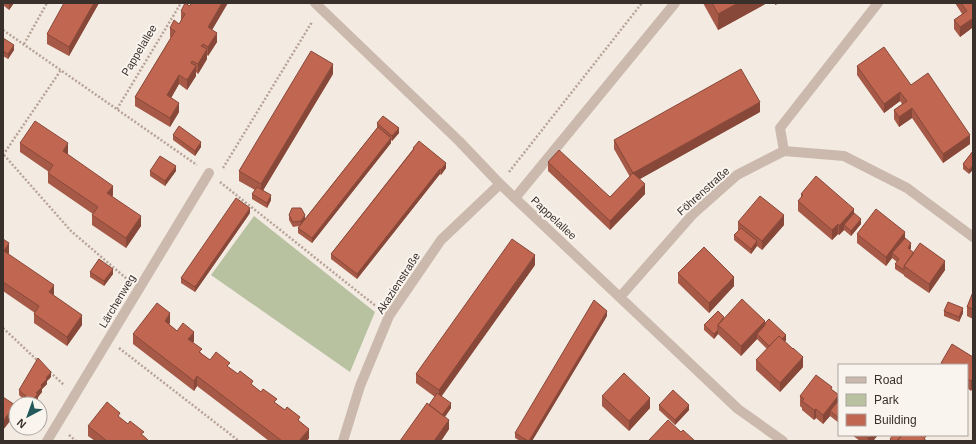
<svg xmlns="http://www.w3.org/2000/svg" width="976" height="444" font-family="Helvetica,sans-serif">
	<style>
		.green { fill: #b8c2a1 }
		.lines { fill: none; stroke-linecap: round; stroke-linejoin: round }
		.path { stroke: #b7a397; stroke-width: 2.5; stroke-dasharray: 2 2; stroke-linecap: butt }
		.lane { stroke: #cbb9ad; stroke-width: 10 }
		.street { stroke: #cbb9ad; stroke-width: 10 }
		.wall { fill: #a65946 }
		.shaded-wall { fill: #874839 }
		.building { fill: #c16751; stroke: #874839 }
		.labels { text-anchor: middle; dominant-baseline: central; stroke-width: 4; stroke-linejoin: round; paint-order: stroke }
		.street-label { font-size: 11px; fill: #392f2b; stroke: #faf4ee }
	</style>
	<rect width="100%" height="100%" fill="#f3eae1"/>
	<path class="green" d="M254,216L375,312L350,372L211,275Z"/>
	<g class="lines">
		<path class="path" d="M3,30L197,165
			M24,44L47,3
			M117,109L181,3
			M3,155L61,70
			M4,155L71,231L127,279
			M223,168L312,22
			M509,172L642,3
			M220,182L377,307
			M3,328L39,362
			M119,348L239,441
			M50,372L64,385
			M69,435L76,441"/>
		<path class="lane" d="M784,151L780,128L878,3
			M515,198L675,3"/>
		<path class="street" d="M315,3L459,141L500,184L738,409L783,441
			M620,297L693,214L737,175L784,151L844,156L907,188L973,237
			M47,441L209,173
			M343,441L360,386L389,316L441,240L500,184"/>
	</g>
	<path class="wall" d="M3,3H14L9,10L3,5Z
		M99,3L69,56L47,44V34Z
		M703,3H767L718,30Z
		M955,3H973V30L972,28L960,37L954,29V20L962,14Z
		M181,11L212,30L217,42L208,56L207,55V59L198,74L196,72V76L187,90L179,84L171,98L179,112L170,127L135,106V97L171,38L170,37V28L179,24L181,21Z
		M3,38L14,50L8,59L3,56Z
		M857,66L911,85L970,144L943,163L912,118L899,127L894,119V110L902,104L900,101L884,113L857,75Z
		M333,74L263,190L271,200L267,208L252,199V194L255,190L239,181V171Z
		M760,112L639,179L645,194L610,230L548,171V162L610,197L630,177L614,149V140Z
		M377,123L399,133L392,141L391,140V143L312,243L298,233V228L299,226L293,227L289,220V215L304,220L377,128Z
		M173,135L201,147L195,156L173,140Z
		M20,143L68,153L67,154L113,195L112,196L141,226L126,248L92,225V215L93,214L48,183V173L49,172L20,152Z
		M413,148L446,168L441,175L440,174L357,279L331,259V254L413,149Z
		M973,151L969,174L963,169V164Z
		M150,171H176L165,186L150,176Z
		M801,194L854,213L861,224L851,236L844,230L839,235L838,234L832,240L798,211V201L801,198Z
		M250,213L195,292L181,283V278Z
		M738,222L784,225L762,250L757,246L751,254L734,240V235L738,231Z
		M857,234L905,238L911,248L910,250L914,253L945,270L929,293L904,276V275L895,269V264L897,262L892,258L886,266L857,243Z
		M3,239L9,253L8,254L54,294L53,295L82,325L67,346L34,323V314L35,313L3,291Z
		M535,265L441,396L451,408L445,417L449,429L441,441H400L435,397L416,383V374Z
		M90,272L113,274L104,286L90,277Z
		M678,273L734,286L709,313L678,283Z
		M973,292V319L967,316V307Z
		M944,311L963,313L959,322L944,316Z
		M607,316L532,441H520L515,438V433Z
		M724,318L765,323L786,340L785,342L803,367L780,392L756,370V360L767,349L757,339L741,356L718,334L714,339L704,330V325Z
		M170,323L169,324L177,331L194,341L193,343L202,354L210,360L230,368L300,422L309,438L307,441H269L197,386L194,391L133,344V334Z
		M973,357V387L971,391L967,388V365H941V363Z
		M51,377L47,381V384L42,389V392L38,397V399L33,404H28L19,395V390Z
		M832,390L839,395V423L830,416L823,424L816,418L814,420L802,410V408L800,406V396Z
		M602,396L650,408L629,431L602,406Z
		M659,405L689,410L675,425L659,410Z
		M120,418L144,436L149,441H95L88,436V426Z
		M852,435H878L873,441H860Z"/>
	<path class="shaded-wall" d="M10,3H14L9,10V5Z
		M94,3H99L69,56V47Z
		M222,3H228L208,37V27Z
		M738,3H767L718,30V14Z
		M775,3H780L775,5Z
		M972,19V28L960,37V27Z
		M217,33V42L208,56V47Z
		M14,45V50L8,59V54Z
		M207,49V59L198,74V64Z
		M333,64V74L261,194V184Z
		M196,66V76L187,90V80Z
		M179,75V84L167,105V95Z
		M900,92V101L884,113V104Z
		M760,102V112L633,183V173Z
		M179,103V112L170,127V118Z
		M912,108V118L899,127V117Z
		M399,128V133L392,141V136Z
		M970,135V144L943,163V154Z
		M391,138V143L312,243V238Z
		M201,142V147L195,156V151Z
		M68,143V153L63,161V151Z
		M446,163V168L441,175V170Z
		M973,165V170L969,174V170Z
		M176,166V171L165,186V181Z
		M440,169V174L357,279V274Z
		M645,184V194L610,230V221Z
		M113,186V195L107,203V193Z
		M271,195V200L267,208V203Z
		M250,208V213L195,292V287Z
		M854,209V218L844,225V230L839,235V226Z
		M305,215V220L301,226V221Z
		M784,215V225L762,250V241Z
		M141,216V226L126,248V238Z
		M861,219V224L851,236V231Z
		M838,224V234L832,240V230Z
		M905,232V241L892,253V258L886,266V257Z
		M757,241V246L751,254V249Z
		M9,243V253L4,260V251Z
		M911,243V248L908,253V248Z
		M535,255V265L439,400V390Z
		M945,261V270L929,293V284Z
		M113,269V274L104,286V281Z
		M734,277V286L709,313V303Z
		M54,285V294L49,302V292Z
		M963,308V313L959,322V317Z
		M607,311V316L532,441H529Z
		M170,313V323L165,330V321Z
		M82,315V325L67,346V337Z
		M765,321V330L757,334V339L741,356V346Z
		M718,330V334L714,339V334Z
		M194,332V341L188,349V339Z
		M786,335V340L781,346V341Z
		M803,357V367L780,392V383Z
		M51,372V377L47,381V384L42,389V392L38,397V399L33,404H31V401L41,385L46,378Z
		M197,376V386L194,391V381Z
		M973,378V387L971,391V381Z
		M839,395V405L830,411V416L823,424V415Z
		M650,398V408L629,431V421Z
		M451,403V408L440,423V418Z
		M15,405V415L3,430V421Z
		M689,405V410L675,425V420Z
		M816,409V418L814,420V410Z
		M449,420V429L441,441H434Z
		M309,429V438L307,441H299Z
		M871,435H878L873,441H868V438Z"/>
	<path class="building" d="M64,3H94L69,47L47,34Z
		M185,3L190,6L191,3H222L208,27L217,33L208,47L203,44L201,46L207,49L198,64L192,61L191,63L196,66L187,80L179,75L167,95L179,103L170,118L135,97L175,31L170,28L174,20L179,24L185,14L181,11Z
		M712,3H738L718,14Z
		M961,3H973V20L972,19L960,27L954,20L967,11Z
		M3,38L14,45L8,54L3,51Z
		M884,47L911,85L928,73L970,135L943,154L912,108L899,117L894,110L907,101L900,92L884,104L857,66Z
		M311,51L333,64L261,184L239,171Z
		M741,69L760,102L633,173L645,184L610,221L548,162L559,150L610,197L633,173L614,140Z
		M383,116L399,128L392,136L377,123Z
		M35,121L68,143L63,151L113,186L107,193L141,216L126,238L92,215L98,207L48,173L53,165L20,143Z
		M179,126L201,142L195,151L173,135Z
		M378,127L391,138L312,238L298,228Z
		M419,141L446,163L441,170L440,169L357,274L331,254L414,149L413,148Z
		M973,151V165L969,170L963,164Z
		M160,156L176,166L165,181L150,171Z
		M816,176L854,209L839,226L838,224L832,230L798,201L803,195L801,194Z
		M257,187L271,195L267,203L252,194Z
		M760,196L784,215L762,241L738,222Z
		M236,198L250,208L195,287L181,278Z
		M292,208H301L305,215L301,221L293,222L289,215Z
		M876,209L905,232L886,257L857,234Z
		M854,213L861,219L851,231L844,225Z
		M741,228L757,241L751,249L734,235Z
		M905,238L911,243L908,248L914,253L904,266V270L895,264L899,259L892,253Z
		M3,239L9,243L4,251L54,285L49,292L82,315L67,337L34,314L39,306L3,282Z
		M512,239L535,255L439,390L416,374Z
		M920,243L945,261L929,284L904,266Z
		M704,247L734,277L709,303L678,273Z
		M99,259L113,269L104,281L90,272Z
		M973,292V309L967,307Z
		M742,299L765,321L741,346L718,325Z
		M594,300L607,311L529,441H528L515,433Z
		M948,302L963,308L959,317L944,311Z
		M157,303L170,313L165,321L177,331L183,323L194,332L188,339L202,349L199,352L210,360L216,352L230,363L227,366L238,374L240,371L253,381L251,384L261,392L263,389L277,399L274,402L285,410L287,407L300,417L298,420L309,429L299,441H282L197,376L194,381L133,334Z
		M718,311L724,317L718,325V330L714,334L704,325Z
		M769,319L786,335L782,339L779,336L769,346L757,334L765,325V323Z
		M779,336L793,349V348L803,357L780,383L756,360Z
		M952,344L973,357V378L971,381L967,379V365H944L941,363Z
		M38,358L51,372L46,378L47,379L41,385L42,387L36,393L38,394L31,401L19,390Z
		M624,373L650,398L629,421L602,396Z
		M816,375L832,387L831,389L839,395L823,415L816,409L814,410L802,401L804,399L800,396Z
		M673,390L689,405L675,420L659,405Z
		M437,393L451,403L442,415L429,405Z
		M3,397L15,405L3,421Z
		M839,400V418L830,411Z
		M107,402L120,413L118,416L128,424L130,421L144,432L141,434L149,441H107L88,426Z
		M427,403L449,420L434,441H400Z
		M668,420L681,432L683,430L695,441H650L649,440Z
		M864,435H871L868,438Z
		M893,435H902L897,441H892L890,439Z
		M902,435H925L926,436L924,439L927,441H897Z"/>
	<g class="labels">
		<g class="street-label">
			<text transform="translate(139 50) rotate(-59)">Pappelallee</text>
			<text transform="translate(703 191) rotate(-42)">Föhrenstraße</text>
			<text transform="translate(554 218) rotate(43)">Pappelallee</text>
			<text transform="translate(398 283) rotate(-57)">Akazienstraße</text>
			<text transform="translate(117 301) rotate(-59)">Lärchenweg</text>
		</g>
	</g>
	<rect width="976" height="444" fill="none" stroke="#392f2b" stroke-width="8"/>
	<rect x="838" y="364" width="130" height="72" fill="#faf4ee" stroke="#ada5a0"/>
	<rect x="846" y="377" width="20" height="6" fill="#cbb9ad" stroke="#ada5a0"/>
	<text x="874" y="384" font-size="12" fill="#392f2b">Road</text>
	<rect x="846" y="394" width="20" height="12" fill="#b8c2a1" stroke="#ada5a0"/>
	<text x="874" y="404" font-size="12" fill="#392f2b">Park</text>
	<rect x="846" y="414" width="20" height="12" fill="#c16751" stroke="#ada5a0"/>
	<text x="874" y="424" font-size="12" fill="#392f2b">Building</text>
	<g transform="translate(28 416) rotate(221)"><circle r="19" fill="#faf4ee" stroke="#ada5a0"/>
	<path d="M0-3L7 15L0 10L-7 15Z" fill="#22585a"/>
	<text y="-6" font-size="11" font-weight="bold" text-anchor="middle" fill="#392f2b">N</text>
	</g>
</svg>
